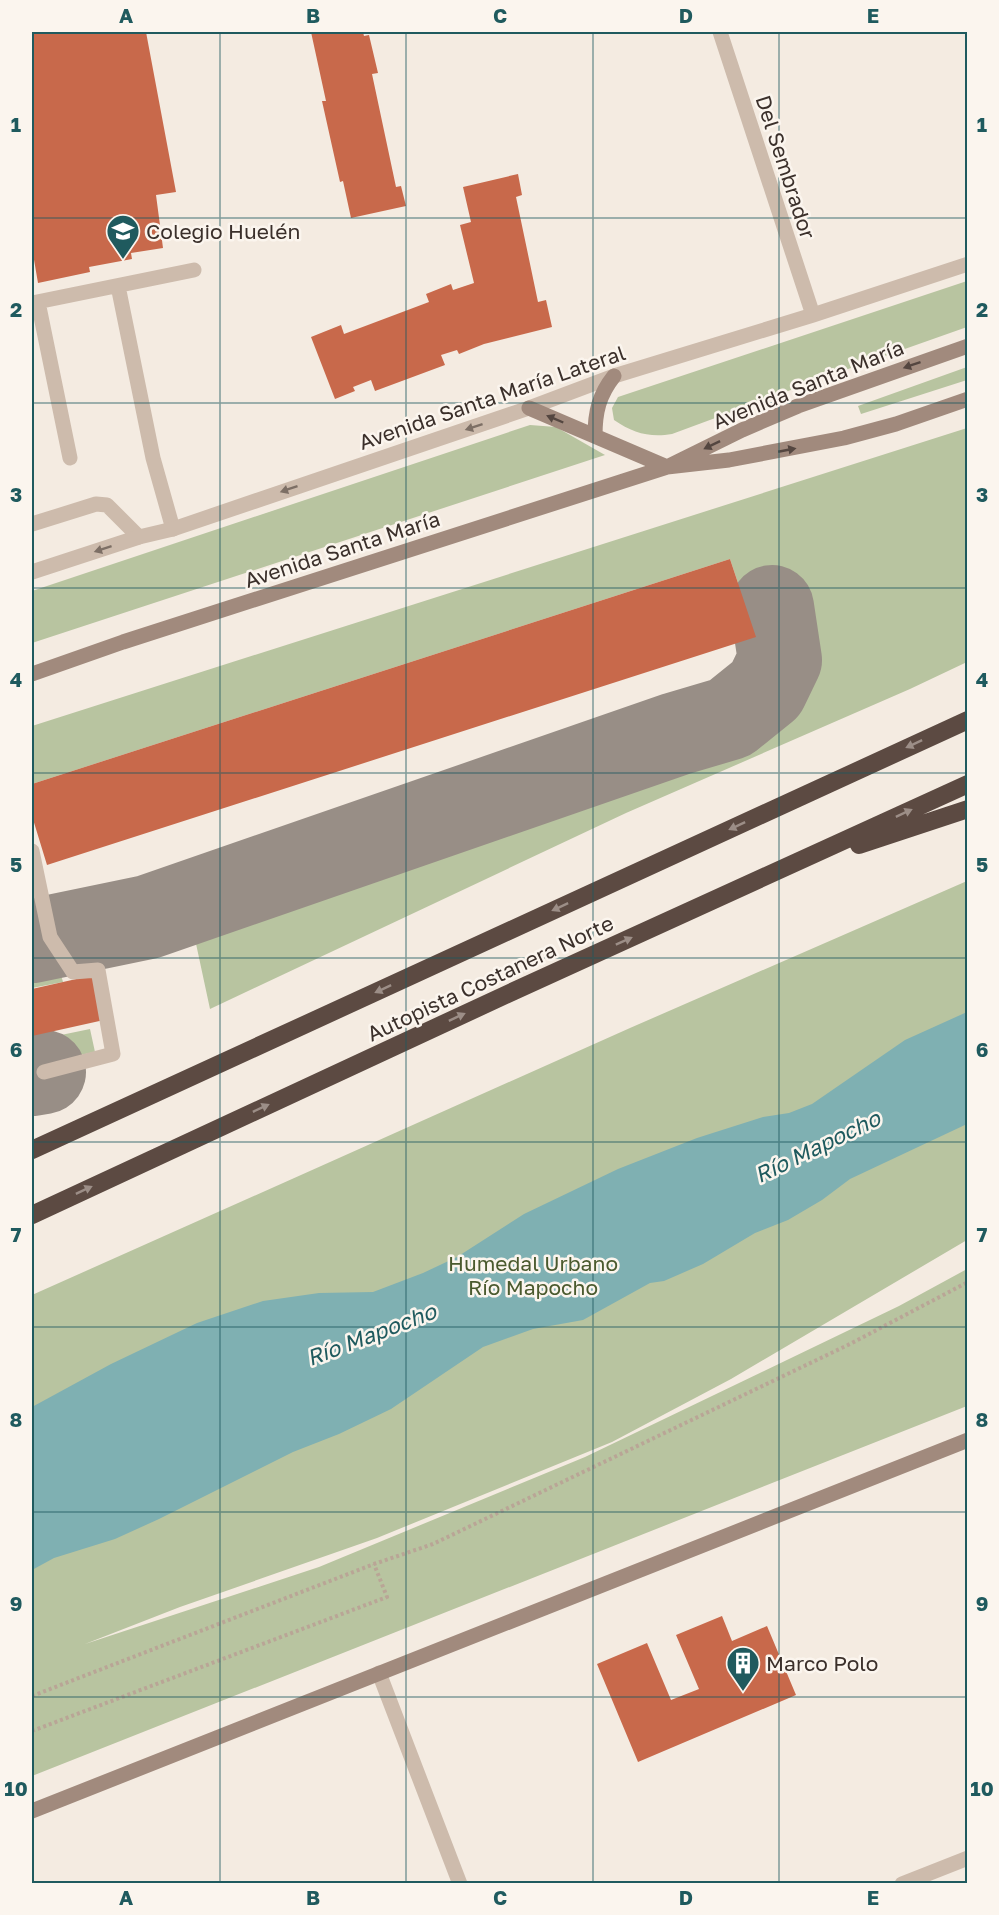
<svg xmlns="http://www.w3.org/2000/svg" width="999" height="1915" font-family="'Golos Text',sans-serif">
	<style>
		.green { fill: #b8c4a0 }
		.water { fill: #7fb0b2 }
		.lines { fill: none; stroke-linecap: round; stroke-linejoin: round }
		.taxiway { stroke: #988e86; stroke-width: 84 }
		.building { fill: #c8694b }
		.path { stroke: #b9a596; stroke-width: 4; stroke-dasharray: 3 3; stroke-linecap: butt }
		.service { stroke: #cdbbac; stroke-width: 15 }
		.minor { stroke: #cdbbac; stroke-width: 15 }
		.tertiary { stroke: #cdbbac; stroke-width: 15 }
		.secondary { stroke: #a18a7d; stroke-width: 15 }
		.motorway { stroke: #5c4a42; stroke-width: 18 }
		.oneway { fill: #544640 }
		.oneway2 { fill: #7d6f65 }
		.oneway3 { fill: #9c8e87 }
		.grid { fill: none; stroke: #1f5a5e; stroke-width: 1.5; stroke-opacity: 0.55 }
		.labels { text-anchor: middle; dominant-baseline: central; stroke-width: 5; stroke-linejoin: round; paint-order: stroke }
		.street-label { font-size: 21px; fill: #3b302b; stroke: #fbf5ee }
		.poi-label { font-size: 21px; fill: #3b302b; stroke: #fbf5ee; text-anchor: start }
		.park-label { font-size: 21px; fill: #4a5a2e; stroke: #fbf5ee }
		.water-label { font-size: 22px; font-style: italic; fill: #1f5a5e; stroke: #fbf5ee }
		.neatline { fill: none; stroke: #1f5a5e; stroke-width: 2 }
		.grid-label { font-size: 20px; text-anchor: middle; font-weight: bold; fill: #1f5a5e }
	</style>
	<rect width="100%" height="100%" fill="#f4ebe1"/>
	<path class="green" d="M967,281V327L834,374L672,434C650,438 633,433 614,420L612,408L618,397Z
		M967,367V380L861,414L858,406Z
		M530,425L556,427L605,455L32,643V591Z
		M967,428V662L910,689L626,813L210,1009L192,925L624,779L756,732L779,705L795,669L775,590L744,601L730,559L32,784V726Z
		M967,881V1240L731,1379L612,1442L377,1538L180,1607L85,1644L319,1567L585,1457L899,1306L967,1269V1406L32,1776V1295L630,1028Z
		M55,954L63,982L32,988V959Z
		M90,1029L95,1052L32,1065V1041Z"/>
	<path class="water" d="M967,1012V1124L850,1179L822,1200L788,1220L755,1233L703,1264L664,1281L650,1283L583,1320L533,1329L483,1347L391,1409L339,1434L293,1452L159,1519L115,1539L54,1558L32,1570V1407L111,1364L197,1323L263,1301L319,1293L373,1292L423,1273L457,1257L524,1214L618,1169L697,1138L763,1117L789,1113L812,1104L905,1040Z"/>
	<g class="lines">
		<path class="taxiway" d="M32,941L148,917L676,734L730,718L766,689L780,660L772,607
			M32,1074L44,1072"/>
	</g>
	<path class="building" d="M32,32H146L176,192L156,195L163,248L131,253L132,259L89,267L90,272L38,283L32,248Z
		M311,32H363L364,36L369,35L378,73L372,74L396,187L401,186L406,206L351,218L343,181L340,182L322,101H326Z
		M518,174L522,195L516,197L538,302L546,300L552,327L484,344L459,354L457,350L441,355L445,365L375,391L371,380L353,387L355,391L335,399L311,337L341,325L344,334L429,302L426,294L451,284L453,290L474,283L460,225L471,222L463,187Z
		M730,559L756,637L47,865L32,816V784Z
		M94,975L104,1020L32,1036V989Z
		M722,1616L732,1641L767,1626L796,1695L638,1762L597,1664L647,1643L671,1700L699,1689L676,1635Z"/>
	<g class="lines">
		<path class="path" d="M32,1696L374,1564L433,1544L850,1344L968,1282
			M32,1731L387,1597L374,1564"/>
		<path class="service" d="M118,286L153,458L173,529
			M38,302L70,458
			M32,303L194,270
			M32,524L96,504L107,505L139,537
			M32,851L50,937L73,972L98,970L113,1054L44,1072"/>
		<path class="minor" d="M720,32L813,315
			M529,408L614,376L813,315L968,264
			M379,1673L460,1884
			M902,1884L968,1858"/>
		<path class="tertiary" d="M32,572L139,537L173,529L529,408"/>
		<path class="secondary" d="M529,408L667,467L729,460L844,438L896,424L968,399
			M595,436C595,412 599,395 614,376
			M32,674L123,642L667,467L742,430L798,406L968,346
			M32,1811L968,1440"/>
		<path class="motorway" d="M859,845L968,809
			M32,1150L968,720
			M32,1215L514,991L968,784"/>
	</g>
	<defs><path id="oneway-solid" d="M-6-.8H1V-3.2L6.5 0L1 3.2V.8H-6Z" transform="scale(1.5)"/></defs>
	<g class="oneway">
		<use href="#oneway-solid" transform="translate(912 365) rotate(161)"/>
		<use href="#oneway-solid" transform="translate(555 419) rotate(-157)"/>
		<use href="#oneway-solid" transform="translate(712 445) rotate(154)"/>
		<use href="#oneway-solid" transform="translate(787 450) rotate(-11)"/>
	</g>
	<g class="oneway2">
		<use href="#oneway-solid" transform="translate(474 427) rotate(162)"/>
		<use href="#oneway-solid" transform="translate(289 489) rotate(161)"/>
		<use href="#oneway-solid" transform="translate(103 549) rotate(162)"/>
	</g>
	<g class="oneway3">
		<use href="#oneway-solid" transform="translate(914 744) rotate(155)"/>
		<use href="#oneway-solid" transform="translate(904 813) rotate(-25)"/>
		<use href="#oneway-solid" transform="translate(737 826) rotate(155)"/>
		<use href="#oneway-solid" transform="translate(560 907) rotate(155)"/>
		<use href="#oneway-solid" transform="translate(624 941) rotate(-24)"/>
		<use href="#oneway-solid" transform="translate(383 989) rotate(155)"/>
		<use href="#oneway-solid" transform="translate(457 1017) rotate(-25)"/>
		<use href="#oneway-solid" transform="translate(261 1108) rotate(-25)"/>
		<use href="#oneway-solid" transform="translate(84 1190) rotate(-25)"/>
	</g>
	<path class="grid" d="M220,32V1884M406,32V1884M593,32V1884M779,32V1884M32,218H968M32,403H968M32,588H968M32,773H968M32,958H968M32,1142H968M32,1327H968M32,1512H968M32,1697H968"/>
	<defs>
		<symbol id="school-pin" viewBox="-11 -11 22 30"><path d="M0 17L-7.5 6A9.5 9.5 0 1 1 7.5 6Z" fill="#1f5a5e" stroke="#fbf5ee"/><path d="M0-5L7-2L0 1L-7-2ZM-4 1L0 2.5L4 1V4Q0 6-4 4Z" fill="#fff"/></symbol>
		<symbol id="building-pin" viewBox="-11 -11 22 30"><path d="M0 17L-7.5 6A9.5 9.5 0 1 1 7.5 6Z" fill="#1f5a5e" stroke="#fbf5ee"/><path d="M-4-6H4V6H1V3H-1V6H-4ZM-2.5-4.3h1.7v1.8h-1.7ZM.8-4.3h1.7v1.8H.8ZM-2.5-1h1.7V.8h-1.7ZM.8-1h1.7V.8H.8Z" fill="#fff"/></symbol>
	</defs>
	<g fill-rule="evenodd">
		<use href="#school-pin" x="104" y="212" width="38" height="52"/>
		<use href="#building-pin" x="724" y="1644" width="38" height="52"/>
	</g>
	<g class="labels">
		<g class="street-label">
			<text transform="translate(786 167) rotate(72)">Del Sembrador</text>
			<text transform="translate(808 384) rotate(-22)">Avenida Santa María</text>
			<text transform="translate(492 397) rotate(-19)">Avenida Santa María Lateral</text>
			<text transform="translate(342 549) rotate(-18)">Avenida Santa María</text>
			<text transform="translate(490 978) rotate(-25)">Autopista Costanera Norte</text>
		</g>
		<g class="poi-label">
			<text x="146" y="231">Colegio Huelén</text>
			<text x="766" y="1663">Marco Polo</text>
		</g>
		<g class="park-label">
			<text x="533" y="1263">Humedal Urbano<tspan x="533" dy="24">Río Mapocho</tspan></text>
		</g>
		<g class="water-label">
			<text transform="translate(817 1146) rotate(-26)">Río Mapocho</text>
			<text transform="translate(371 1334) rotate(-21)">Río Mapocho</text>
		</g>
	</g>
	<rect width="999" height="1915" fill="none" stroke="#fbf5ee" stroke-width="66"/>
	<rect x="33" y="33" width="933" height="1849" class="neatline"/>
	<g class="grid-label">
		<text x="126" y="23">A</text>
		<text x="313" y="23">B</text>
		<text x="500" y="23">C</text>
		<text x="686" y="23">D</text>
		<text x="873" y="23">E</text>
		<text x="16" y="132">1</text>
		<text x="982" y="132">1</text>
		<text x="16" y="317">2</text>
		<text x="982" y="317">2</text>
		<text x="16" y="502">3</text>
		<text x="982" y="502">3</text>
		<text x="16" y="687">4</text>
		<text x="982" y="687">4</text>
		<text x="16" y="872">5</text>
		<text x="982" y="872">5</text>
		<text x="16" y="1057">6</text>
		<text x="982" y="1057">6</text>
		<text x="16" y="1242">7</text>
		<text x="982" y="1242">7</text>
		<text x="16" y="1427">8</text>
		<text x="982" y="1427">8</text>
		<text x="16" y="1611">9</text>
		<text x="982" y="1611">9</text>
		<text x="16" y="1796">10</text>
		<text x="982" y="1796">10</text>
		<text x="126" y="1905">A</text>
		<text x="313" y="1905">B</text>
		<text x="500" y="1905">C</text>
		<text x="686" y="1905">D</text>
		<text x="873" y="1905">E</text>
	</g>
</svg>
